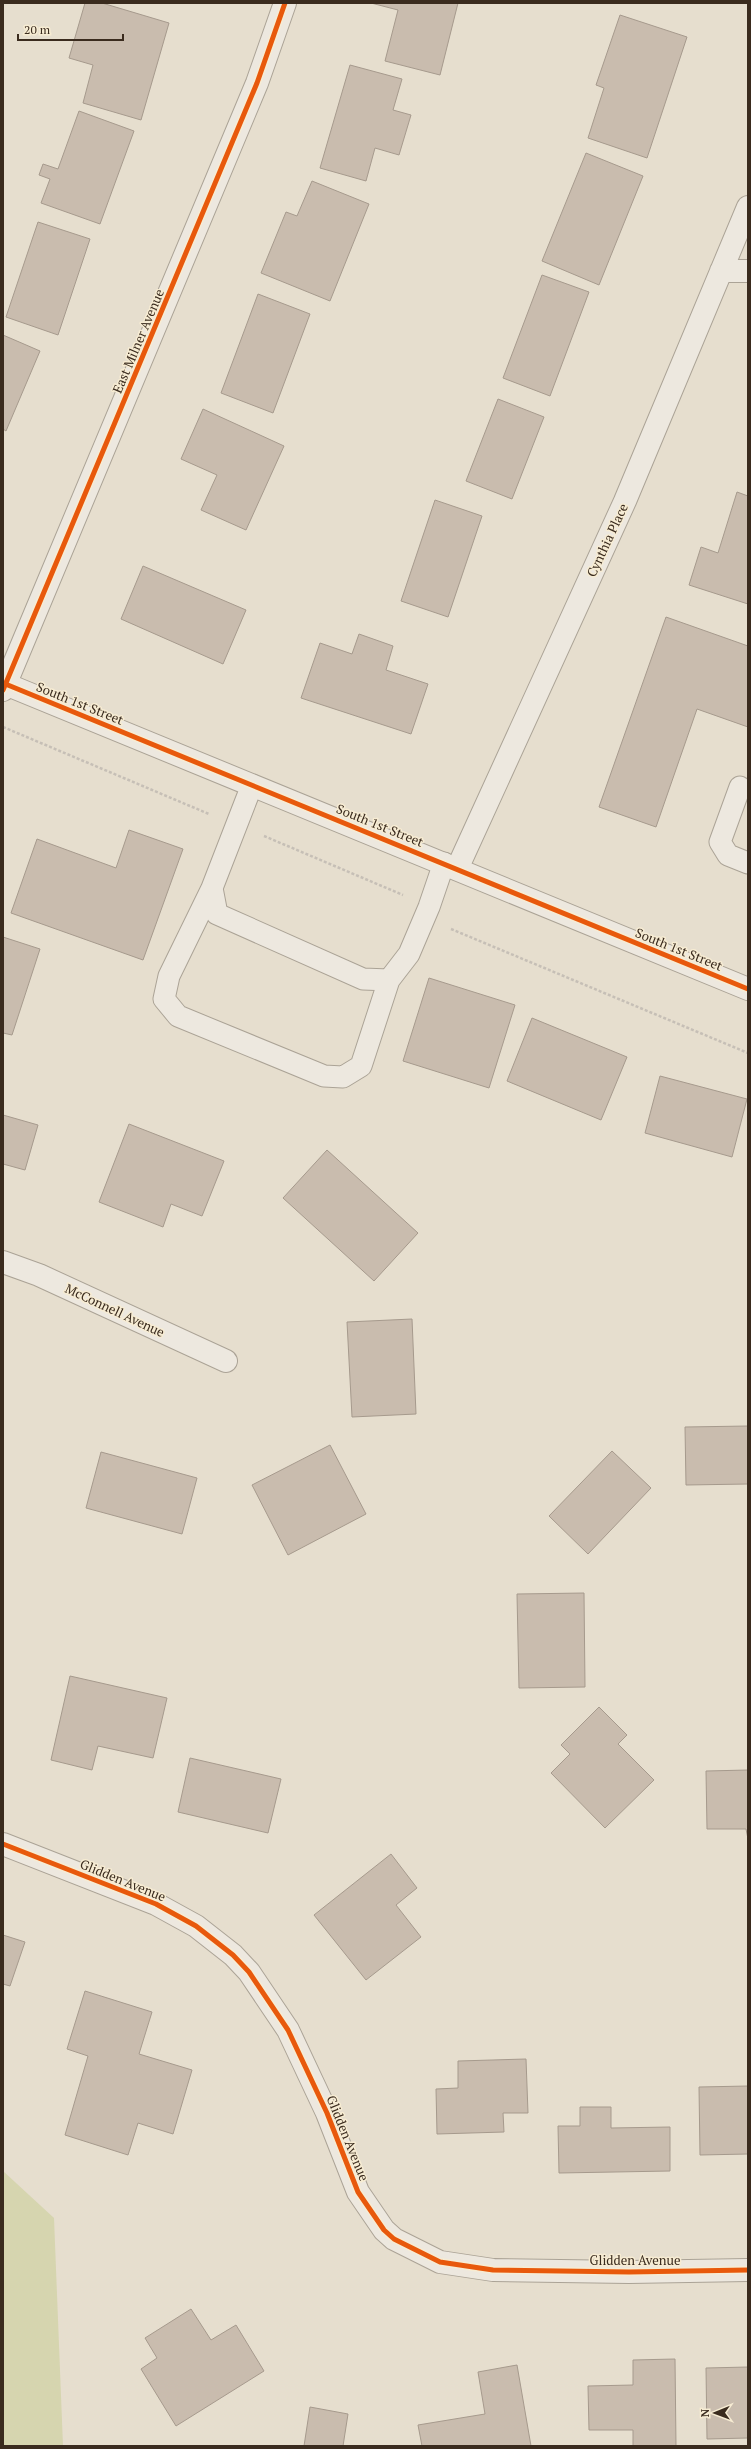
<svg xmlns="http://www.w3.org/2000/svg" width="751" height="2449" font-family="'PT Serif',serif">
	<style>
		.green { fill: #d6d5af }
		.building { fill: #c9bcae; stroke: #a69a8d }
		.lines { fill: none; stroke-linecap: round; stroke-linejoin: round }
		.service-casing { stroke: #aba396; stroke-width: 23 }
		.minor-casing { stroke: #aba396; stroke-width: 24 }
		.tertiary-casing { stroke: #aba396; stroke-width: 24 }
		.path { stroke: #c6bfb6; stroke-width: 2.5; stroke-dasharray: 3 2; stroke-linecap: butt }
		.service { stroke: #ede8df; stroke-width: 21 }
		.minor { stroke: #ede8df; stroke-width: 22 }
		.tertiary { stroke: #ede8df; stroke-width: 22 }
		.cycleway-casing { stroke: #f7ecd3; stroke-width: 8 }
		.cycleway { stroke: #e8590c; stroke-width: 5 }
		.labels { text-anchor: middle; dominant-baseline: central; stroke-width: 3; stroke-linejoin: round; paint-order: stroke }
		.street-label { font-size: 13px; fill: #3a2b1e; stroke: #f7ecd3 }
	</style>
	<rect width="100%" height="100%" fill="#e6dece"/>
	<path class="green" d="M3,2171L54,2218L63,2446H3Z"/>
	<path class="building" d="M85,3H102L169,23L141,120L83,103L93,65L69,58Z
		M371,3H458L440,75L385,61L398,10Z
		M620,15L687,37L647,158L588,138L604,88L596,85Z
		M350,65L402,79L393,110L411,115L399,155L375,148L366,181L320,168Z
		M79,111L134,131L100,224L41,203L50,179L39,175L43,164L58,169Z
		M586,153L643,176L599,285L542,261Z
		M312,181L369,204L330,301L261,273L286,212L297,216Z
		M38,222L90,239L58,335L6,317Z
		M542,275L589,292L550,396L503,378Z
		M258,294L310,314L273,413L221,393Z
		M3,335L40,351L6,431L3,429Z
		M498,399L544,417L512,499L466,481Z
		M203,409L284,446L246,530L201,510L217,475L181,459Z
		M737,492L748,496V604L689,585L701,547L718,553Z
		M435,500L482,516L448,617L401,601Z
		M143,566L246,610L223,664L121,619Z
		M666,617L748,646V727L697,709L656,827L599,807Z
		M359,634L393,646L386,670L428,684L411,734L301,698L320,643L352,654Z
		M129,830L183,849L143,960L11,913L37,839L116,868Z
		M3,937L40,949L12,1035L3,1033Z
		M429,978L515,1005L489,1088L403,1061Z
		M532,1018L627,1057L601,1120L507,1081Z
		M660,1076L747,1099L732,1157L645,1133Z
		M3,1115L38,1125L25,1170L3,1164Z
		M129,1124L224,1161L202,1216L171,1204L163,1227L99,1202Z
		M327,1150L418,1233L374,1281L283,1198Z
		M412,1319L416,1414L352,1417L347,1322Z
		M748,1426V1484L686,1485L685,1427Z
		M330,1445L366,1514L288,1555L252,1485Z
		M612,1451L651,1488L588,1554L549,1516Z
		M101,1452L197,1478L182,1534L86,1508Z
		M584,1593L585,1687L519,1688L517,1594Z
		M70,1676L167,1698L153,1758L98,1746L92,1770L51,1760Z
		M599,1707L627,1735L618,1744L654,1780L605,1828L551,1773L570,1754L561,1745Z
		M190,1758L281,1779L268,1833L178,1812Z
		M748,1770V1839L746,1829H707L706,1771Z
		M391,1854L417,1888L396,1905L421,1937L366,1980L314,1915Z
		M3,1935L25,1942L10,1986L3,1984Z
		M85,1991L152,2012L139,2054L192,2070L173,2134L138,2123L128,2155L65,2135L88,2056L67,2049Z
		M526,2059L528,2113H503L504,2132L437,2134L436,2089L458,2088V2061Z
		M748,2086V2154L700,2155L699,2087Z
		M580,2107H611V2128L670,2127V2171L559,2173L558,2126H580Z
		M191,2309L211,2340L236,2325L264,2371L176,2426L141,2369L157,2358L145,2338Z
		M675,2359L676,2446H633V2430H589L588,2386L633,2385V2360Z
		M517,2365L531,2446H422L418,2425L485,2414L478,2372Z
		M748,2367V2438L707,2439L706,2368Z
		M310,2407L348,2414L343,2446H304Z"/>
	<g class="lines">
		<defs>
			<path id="service" d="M252,785L212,888L217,914L363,979L389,980L409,954L429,907L444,863
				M740,787L720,842L728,855L748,863
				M212,888L169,976L164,999L178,1016L324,1076L343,1077L361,1066L389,980"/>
			<path id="minor" d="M721,271H748
				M3,690L257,83L285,3
				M457,869L625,501L748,207
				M3,1262L39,1275L226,1361
				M3,1844L156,1904L196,1926L233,1955L249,1972L288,2030L327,2113L358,2192L384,2230L394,2239L440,2262L493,2270L629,2272L748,2270"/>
			<path id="tertiary" d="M3,683L748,989"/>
		</defs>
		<use href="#service" class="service-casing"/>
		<use href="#minor" class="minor-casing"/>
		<use href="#tertiary" class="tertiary-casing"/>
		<path class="path" d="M3,727L209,814
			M264,836L403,895
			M451,929L748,1053"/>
		<use href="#service" class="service"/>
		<use href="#minor" class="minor"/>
		<use href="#tertiary" class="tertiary"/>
		<defs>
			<path id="cycleway" d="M3,683L748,989
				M3,690L257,83L285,3
				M3,1844L156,1904L196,1926L233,1955L249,1972L288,2030L327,2113L358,2192L384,2230L394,2239L440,2262L493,2270L629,2272L748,2270"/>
		</defs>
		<use href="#cycleway" class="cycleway-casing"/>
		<use href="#cycleway" class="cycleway"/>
	</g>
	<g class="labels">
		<g class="street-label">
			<text transform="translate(138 341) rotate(-67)">East Milner Avenue</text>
			<text transform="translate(607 540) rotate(-65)">Cynthia Place</text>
			<text transform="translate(80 703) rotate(22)">South 1st Street</text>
			<text transform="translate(380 825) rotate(22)">South 1st Street</text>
			<text transform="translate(679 949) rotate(22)">South 1st Street</text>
			<text transform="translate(115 1310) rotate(25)">McConnell Avenue</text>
			<text transform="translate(123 1880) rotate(22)">Glidden Avenue</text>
			<text transform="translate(348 2138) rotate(68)">Glidden Avenue</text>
			<text x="635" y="2260">Glidden Avenue</text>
		</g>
	</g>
	<rect width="751" height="2449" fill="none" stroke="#3a2b1e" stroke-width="8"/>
	<g transform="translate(715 2413) rotate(269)" stroke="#f7ecd3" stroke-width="3" paint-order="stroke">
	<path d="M0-3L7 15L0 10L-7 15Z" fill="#3a2b1e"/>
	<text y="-6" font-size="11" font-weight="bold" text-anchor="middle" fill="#3a2b1e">N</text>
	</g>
	<path d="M18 34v6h105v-6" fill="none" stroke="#3a2b1e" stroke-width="2"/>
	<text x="24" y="34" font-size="12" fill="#3a2b1e" stroke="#f7ecd3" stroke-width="3" paint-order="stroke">20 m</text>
</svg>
